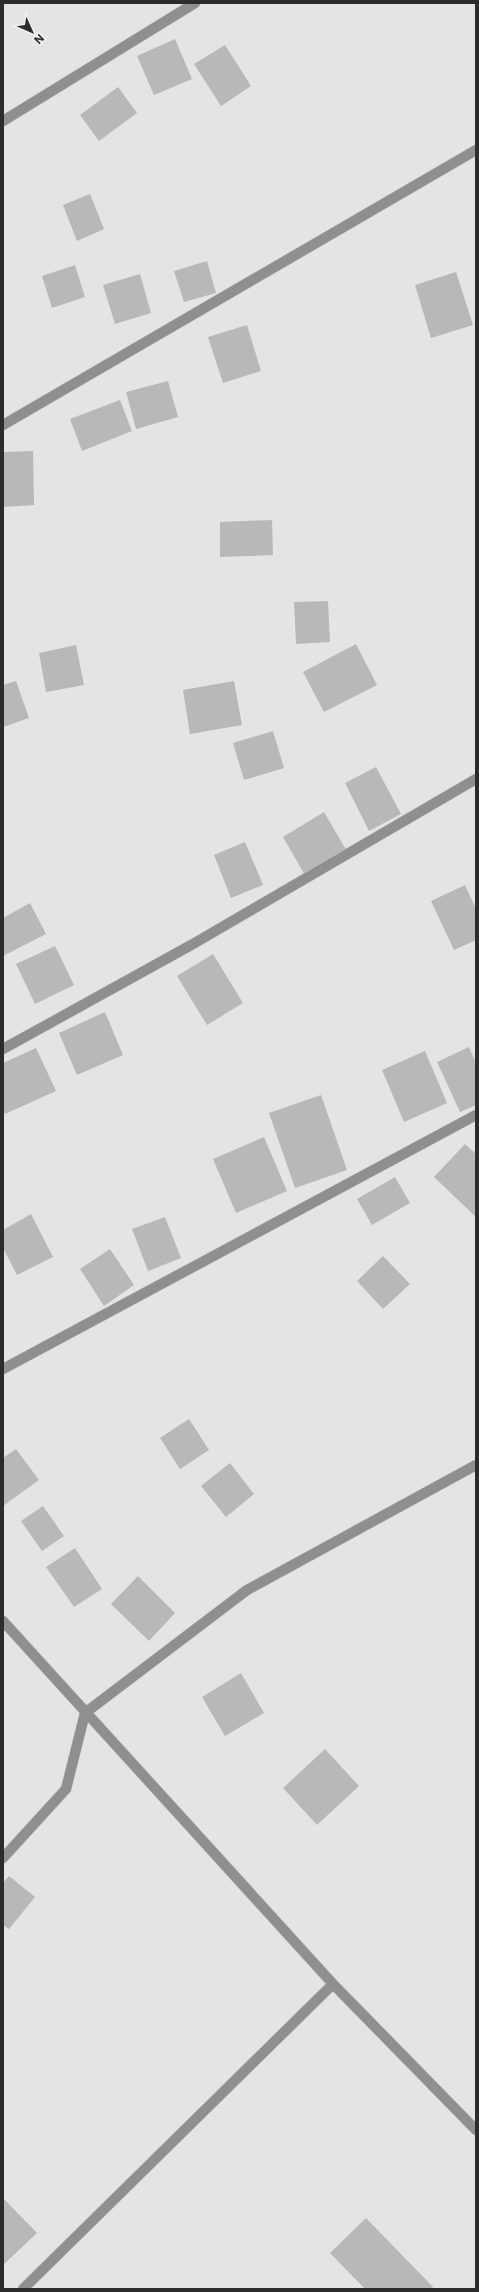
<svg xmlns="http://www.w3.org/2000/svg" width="479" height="2292" font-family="Inter,sans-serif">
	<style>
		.building { fill: #b9b7ba }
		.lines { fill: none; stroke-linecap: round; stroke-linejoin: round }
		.minor-casing { stroke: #bfbec1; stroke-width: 11 }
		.minor { stroke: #908f90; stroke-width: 10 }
	</style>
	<rect width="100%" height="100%" fill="#e4e3e6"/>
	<path class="building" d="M175,39L192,79L154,95L137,56Z
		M225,45L251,86L221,106L194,64Z
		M118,87L137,113L99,141L80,115Z
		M90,194L104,229L77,241L63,205Z
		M207,261L216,293L184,302L174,271Z
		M75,265L85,297L52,308L42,276Z
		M456,272L473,325L431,338L415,285Z
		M140,274L151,313L115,324L103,285Z
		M247,325L261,371L223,383L208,337Z
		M168,381L178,417L136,429L126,392Z
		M120,400L132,431L82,451L70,419Z
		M33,451L34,505L3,507V452Z
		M272,520L273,555L220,557V522Z
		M328,601L330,642L296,644L294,602Z
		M356,644L377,685L324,712L303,672Z
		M76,645L84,685L46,692L39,653Z
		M16,681L29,718L3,727V685Z
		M234,681L242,725L190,734L183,690Z
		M273,731L284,768L244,780L233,743Z
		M376,767L401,814L369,831L345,783Z
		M324,812L348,853L306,877L283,837Z
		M245,842L263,885L231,898L214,855Z
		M465,885L476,909V940L454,950L431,901Z
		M30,903L46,934L3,956V918Z
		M55,946L74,985L35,1004L16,964Z
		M213,954L243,1003L207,1025L177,976Z
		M105,1012L123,1055L77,1075L59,1033Z
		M469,1047L476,1063V1105L460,1112L437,1062Z
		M36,1048L56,1091L5,1114L3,1110V1063Z
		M425,1051L447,1103L404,1122L382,1070Z
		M321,1095L347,1170L295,1188L269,1113Z
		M264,1137L287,1191L236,1213L213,1159Z
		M465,1144L476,1154V1217L434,1177Z
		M395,1177L410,1203L372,1225L357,1199Z
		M31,1214L53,1257L17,1275L3,1248V1230Z
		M165,1217L181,1258L148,1271L132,1229Z
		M110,1249L134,1285L104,1306L80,1269Z
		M383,1256L410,1284L383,1309L357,1281Z
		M189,1419L209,1450L180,1469L160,1438Z
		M16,1449L39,1480L3,1506V1458Z
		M230,1463L254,1494L226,1517L201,1486Z
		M43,1506L64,1536L42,1551L21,1521Z
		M75,1548L102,1589L74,1607L46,1567Z
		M138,1576L175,1613L149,1641L111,1604Z
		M241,1673L264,1713L225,1736L202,1697Z
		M325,1749L359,1786L317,1825L283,1788Z
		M9,1876L35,1897L9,1929L3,1925V1883Z
		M3,2198L37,2233L3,2265Z
		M366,2218L433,2287L431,2289H365L330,2253Z"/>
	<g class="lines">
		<defs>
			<path id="minor" d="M3,121L195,3
				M3,425L476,150
				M3,1049L193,944L476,779
				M3,1369L476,1115
				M3,1621L333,1984L476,2130
				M3,1858L66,1789L85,1713L247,1590L476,1465
				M23,2289L333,1984"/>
		</defs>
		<use href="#minor" class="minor-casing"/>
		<use href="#minor" class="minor"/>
	</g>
	<rect width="479" height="2292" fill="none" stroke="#2c2c2d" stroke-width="8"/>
	<g transform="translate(32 32) rotate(135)" stroke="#f2f0f3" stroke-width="3" paint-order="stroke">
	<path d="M0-3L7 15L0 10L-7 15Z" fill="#2c2c2d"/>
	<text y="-6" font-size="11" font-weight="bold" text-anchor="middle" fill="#2c2c2d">N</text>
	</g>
</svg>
